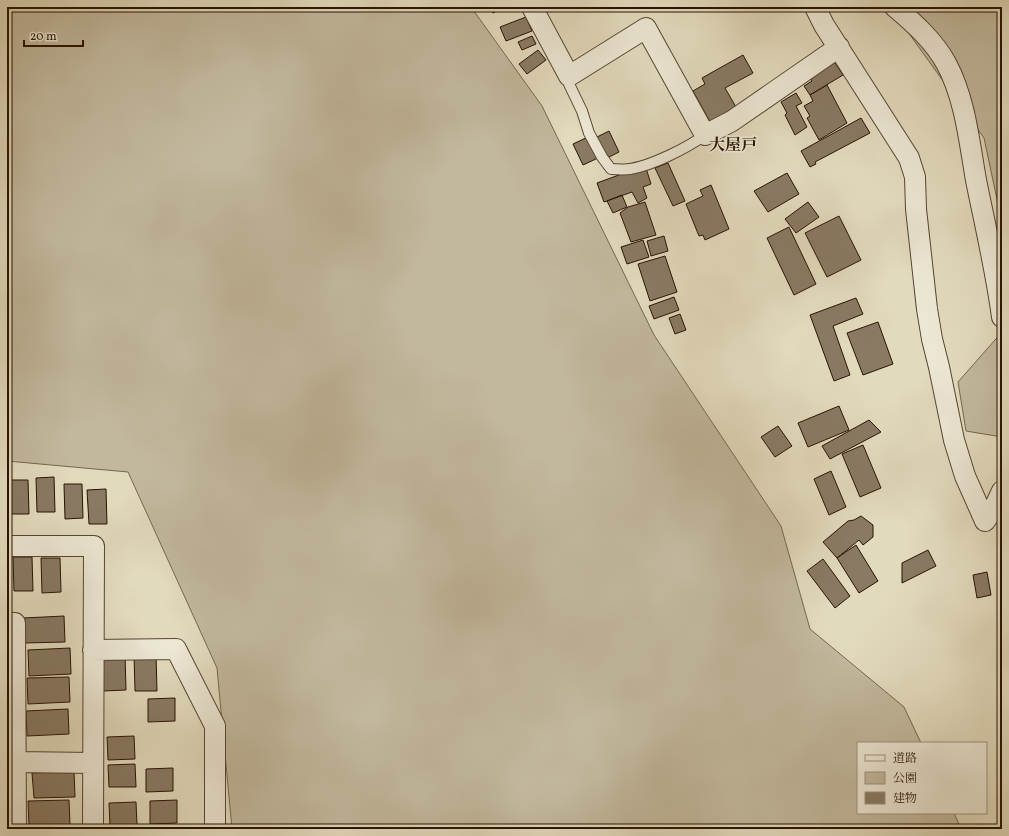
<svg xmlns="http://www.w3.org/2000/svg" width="1009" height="836" font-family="Vollkorn,'Noto Serif JP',serif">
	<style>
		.green { fill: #c2b89d; stroke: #756650 }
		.building { fill: #897a64; stroke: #281303 }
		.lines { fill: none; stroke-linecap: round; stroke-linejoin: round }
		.service-casing { stroke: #564532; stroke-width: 12 }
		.minor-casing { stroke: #564532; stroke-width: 22 }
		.service { stroke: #ece7d4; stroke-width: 10 }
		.minor { stroke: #ece7d4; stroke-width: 20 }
		.labels { text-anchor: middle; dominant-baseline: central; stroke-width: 3.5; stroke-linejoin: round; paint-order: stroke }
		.quarter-label { font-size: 16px; font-weight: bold; fill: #281303; stroke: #ece7d4 }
	</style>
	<rect width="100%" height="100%" fill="#e2dabd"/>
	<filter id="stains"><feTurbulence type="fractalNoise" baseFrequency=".005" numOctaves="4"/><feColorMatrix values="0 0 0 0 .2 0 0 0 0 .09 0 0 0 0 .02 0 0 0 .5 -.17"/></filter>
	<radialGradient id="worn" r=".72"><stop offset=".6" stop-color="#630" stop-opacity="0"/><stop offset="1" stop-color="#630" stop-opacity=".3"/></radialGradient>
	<path class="green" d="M7,7H471L542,106L654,335L781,526L810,629L904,707L921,743H858V813H954L961,829H232L217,668L128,472L7,461Z
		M890,7H1002V223L984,138Z
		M1002,332V437L966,431L958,382Z"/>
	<path class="building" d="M490,7H503L493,13Z
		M526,17L532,31L506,41L500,27Z
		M532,36L536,44L522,50L518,42Z
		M538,50L546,60L527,74L519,64Z
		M743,55L753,73L725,88L736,107L710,122L693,91L705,84L702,78Z
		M834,61L843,75L810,95L804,86L812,81L809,76Z
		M827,85L847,123L819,140L807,118L810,116L804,106L813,101L810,95Z
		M796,93L802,103L796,106L807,127L795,135L785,115L787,113L781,102Z
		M861,118L870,133L815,162L816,164L810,167L801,151Z
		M609,131L619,152L605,159L595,138Z
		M588,137L598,158L583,165L573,144Z
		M668,163L685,201L673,206L655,168Z
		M638,168H646L651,184L643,187L647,198L638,203L632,192L604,202L597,183Z
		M787,173L799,194L768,212L754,191Z
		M711,185L729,229L705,240L703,235L699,236L686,204L703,196L700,190Z
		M622,195L627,207L613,213L607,201Z
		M645,202L656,235L631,242L620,213L628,207Z
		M808,202L819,217L796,233L785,219Z
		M839,216L861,260L827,277L805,233Z
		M789,227L816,284L794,295L767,238Z
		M664,236L668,251L651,256L647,241Z
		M643,240L649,257L627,264L621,247Z
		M665,256L677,292L650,301L638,264Z
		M674,297L679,310L654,319L649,306Z
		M856,298L863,314L833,326L850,375L834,381L810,315Z
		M680,314L686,330L675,334L669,318Z
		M878,322L893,364L863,375L847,333Z
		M839,406L849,430L808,447L798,423Z
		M869,420L881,432L830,459L822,446Z
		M778,426L792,446L775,457L761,437Z
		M863,445L881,488L860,497L842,454Z
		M831,471L846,507L829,515L814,479Z
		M54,477L55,512H37L36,478Z
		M10,480H28L29,514H11Z
		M64,484H82L83,518L65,519Z
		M106,489L107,524H89L87,490Z
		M861,516L873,525V537L863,545L859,540L837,558L823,542L848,521L854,520Z
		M856,545L878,581L859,593L837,558Z
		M928,550L936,566L902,583V563Z
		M13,557H32L33,591H14Z
		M41,558H60L61,592L42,593Z
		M823,559L850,596L835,608L807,571Z
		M987,572L991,595L977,598L973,575Z
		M64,616L65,642L24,643L23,618Z
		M70,648L71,674L29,676L28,650Z
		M125,654L126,690L103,691L102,655Z
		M134,655H156L157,691H135Z
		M69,677L70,702L28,704L27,678Z
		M175,698V721L148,722V699Z
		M68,709L69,734L27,736L26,711Z
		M134,736L135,759L108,760L107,737Z
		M135,764L136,787H109L108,765Z
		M173,768V791L146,792V769Z
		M74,771L75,797L34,798L32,773Z
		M69,800L70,825L29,826L28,801Z
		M177,800V823L150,824V801Z
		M136,802L137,825L110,826L109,803Z
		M70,827V829H28Z"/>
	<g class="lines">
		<defs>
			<path id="service" d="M569,76V84L582,111L589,133L602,157L611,169C617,169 624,170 630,169C651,166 687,148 705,135"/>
			<path id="minor" d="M532,7L569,76L646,28L705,135L732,121L839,47
				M815,7L824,25L909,158L915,177L916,209L927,309L932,339L939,367L954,440L965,476L985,521
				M895,7C914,23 934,41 946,63C965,98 969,140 976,180C985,225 996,271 1002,317
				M985,521L994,508L1002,491
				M7,546H94L93,829
				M7,623H15L16,829
				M93,650L176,649L215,726V829
				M16,762L93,763"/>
		</defs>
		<use href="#service" class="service-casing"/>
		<use href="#minor" class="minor-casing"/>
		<use href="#service" class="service"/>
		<use href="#minor" class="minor"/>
	</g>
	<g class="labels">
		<g class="quarter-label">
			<text x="733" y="146">大屋戸</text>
		</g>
	</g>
	<rect width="1009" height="836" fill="none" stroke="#e2dabd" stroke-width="24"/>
	<rect x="8" y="8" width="993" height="820" fill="none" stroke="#281303" stroke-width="2"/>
	<rect x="12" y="12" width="985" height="812" fill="none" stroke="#281303"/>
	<rect x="857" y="742" width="130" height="72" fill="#ece7d4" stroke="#9e9280"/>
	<rect x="865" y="755" width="20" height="6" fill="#ece7d4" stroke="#9e9280"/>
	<text x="893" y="762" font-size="12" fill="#281303">道路</text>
	<rect x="865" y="772" width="20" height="12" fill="#c2b89d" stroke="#9e9280"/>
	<text x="893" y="782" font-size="12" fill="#281303">公園</text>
	<rect x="865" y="792" width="20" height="12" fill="#897a64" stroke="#9e9280"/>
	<text x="893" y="802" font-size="12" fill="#281303">建物</text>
	<path d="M24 40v6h59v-6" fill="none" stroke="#281303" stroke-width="2"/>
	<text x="30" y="40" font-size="12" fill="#281303" stroke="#ece7d4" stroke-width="3" paint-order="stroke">20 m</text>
	<rect width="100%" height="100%" filter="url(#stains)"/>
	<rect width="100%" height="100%" fill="url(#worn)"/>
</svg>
